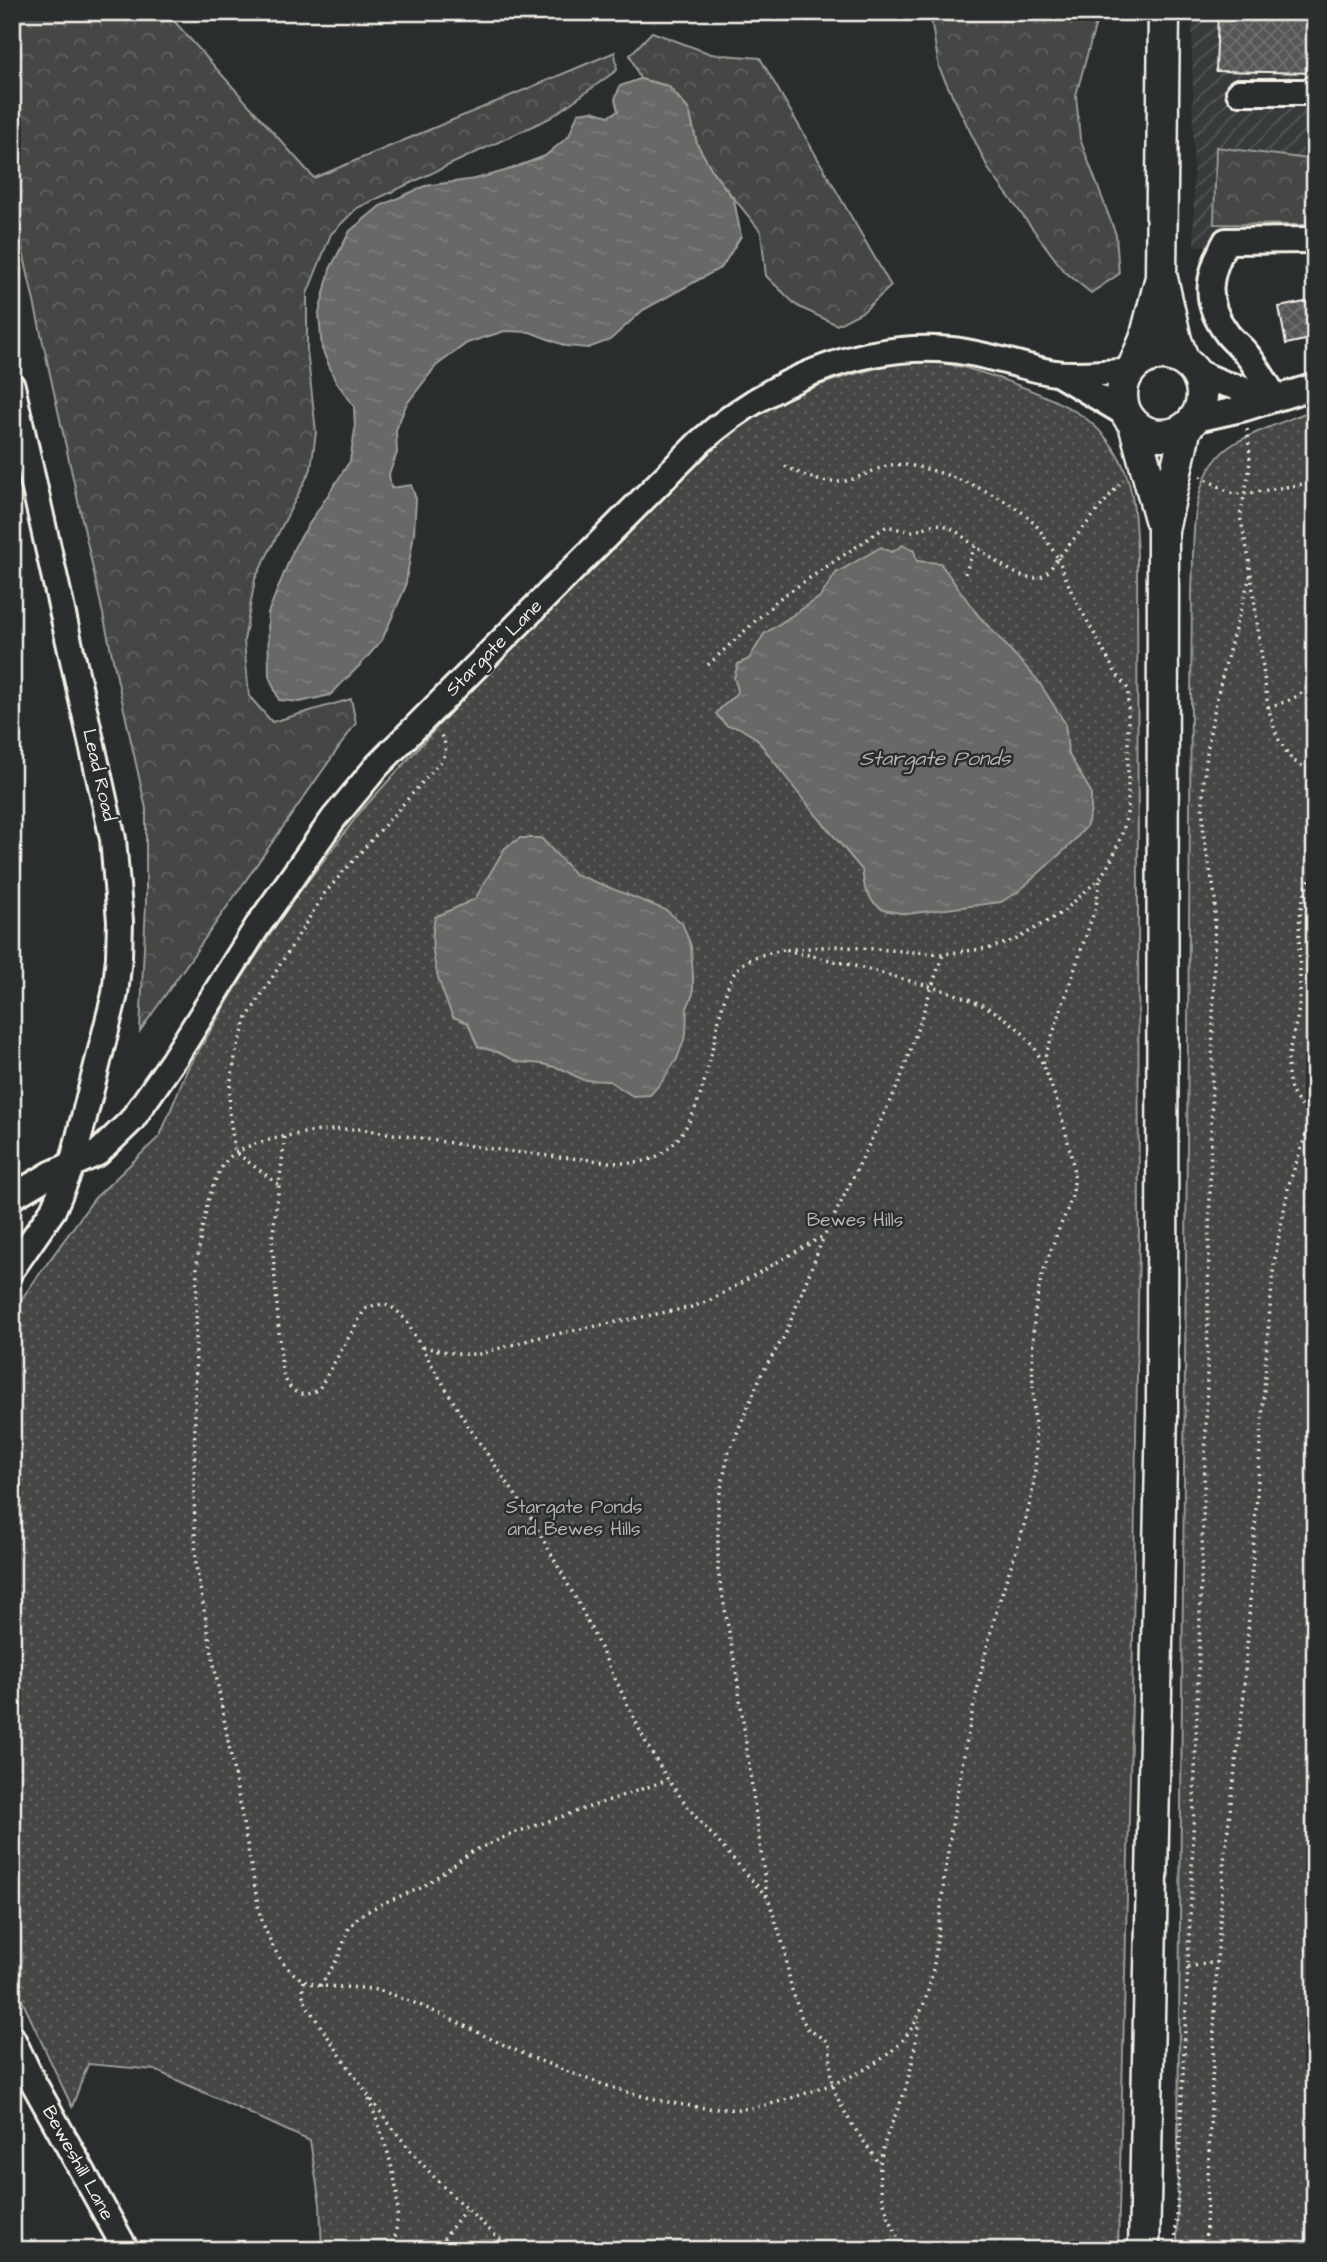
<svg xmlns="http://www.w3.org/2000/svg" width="1327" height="2262" font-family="'Architects Daughter',sans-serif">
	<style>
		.industrial { fill: url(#industrial-furrows) }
		.forest { fill: url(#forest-crowns); stroke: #9c9c96; stroke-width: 2 }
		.park { fill: url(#park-dots); stroke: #9c9c96; stroke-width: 2 }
		.water { fill: url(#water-ripples); stroke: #9f9f9a; stroke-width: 2 }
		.building { fill: url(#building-cross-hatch); stroke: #f4f1e8; stroke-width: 2 }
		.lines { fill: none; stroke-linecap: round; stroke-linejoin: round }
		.minor-casing { stroke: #f4f1e8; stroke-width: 30 }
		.major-casing { stroke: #f4f1e8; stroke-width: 35 }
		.path { stroke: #f4f1e8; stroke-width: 3.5; stroke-dasharray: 2 5; stroke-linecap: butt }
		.minor { stroke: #2a2d2e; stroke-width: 24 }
		.major { stroke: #2a2d2e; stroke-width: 30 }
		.labels { text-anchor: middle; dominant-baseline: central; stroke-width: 5; stroke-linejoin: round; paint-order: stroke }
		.street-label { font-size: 19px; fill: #f4f1e8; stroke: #2a2d2e }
		.park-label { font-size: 19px; fill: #b6b5af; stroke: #2a2d2e }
		.water-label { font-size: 21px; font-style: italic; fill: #b5b3ae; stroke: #2a2d2e }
	</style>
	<defs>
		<pattern id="industrial-furrows" width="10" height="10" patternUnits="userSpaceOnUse" patternTransform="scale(1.75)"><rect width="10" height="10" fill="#373a3a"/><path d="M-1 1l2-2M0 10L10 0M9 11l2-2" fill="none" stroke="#555756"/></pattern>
		<pattern id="forest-crowns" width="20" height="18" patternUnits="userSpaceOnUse" patternTransform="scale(1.75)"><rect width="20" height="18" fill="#444645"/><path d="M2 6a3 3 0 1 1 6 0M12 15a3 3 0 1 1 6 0" fill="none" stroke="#606160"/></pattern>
		<pattern id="park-dots" width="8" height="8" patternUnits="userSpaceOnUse" patternTransform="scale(1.75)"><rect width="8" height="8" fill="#444645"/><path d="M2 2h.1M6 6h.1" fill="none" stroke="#606160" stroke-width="1.8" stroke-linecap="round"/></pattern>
		<pattern id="water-ripples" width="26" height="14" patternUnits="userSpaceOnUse" patternTransform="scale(1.75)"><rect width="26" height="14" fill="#676866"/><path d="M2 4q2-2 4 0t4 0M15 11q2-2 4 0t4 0" fill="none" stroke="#7d7e7c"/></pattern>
		<pattern id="building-cross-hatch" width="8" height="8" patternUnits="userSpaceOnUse" patternTransform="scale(1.75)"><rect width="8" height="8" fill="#555756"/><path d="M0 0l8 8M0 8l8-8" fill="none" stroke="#6e706e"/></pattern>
	</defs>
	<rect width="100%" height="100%" fill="#2a2d2e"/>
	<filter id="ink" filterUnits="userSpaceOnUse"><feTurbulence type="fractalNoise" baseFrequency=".0143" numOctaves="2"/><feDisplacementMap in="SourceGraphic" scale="14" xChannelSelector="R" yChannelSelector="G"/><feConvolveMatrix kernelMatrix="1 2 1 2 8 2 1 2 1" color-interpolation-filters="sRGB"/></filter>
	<g filter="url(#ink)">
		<path class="industrial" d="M1192,12H1315V245L1194,246Z"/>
		<path class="forest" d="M12,12H166L314,178L615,52L617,70L550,118L357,208L331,234L307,294V350L316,432L311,469L255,579L244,641L249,696L272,722L351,699L356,723L140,1031L146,904V809L12,202Z
			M930,12H1099L1076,95L1080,139L1116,235L1119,274L1091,293L1064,271L989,170L939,68Z
			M652,32L711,54L760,58L891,286L864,311L837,325L797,306L766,276L761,232L713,172L697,144L689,110L668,86L640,79L630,55Z
			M1216,147L1315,160V225L1214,224Z"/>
		<path class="park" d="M898,363C912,363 927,361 941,363C977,368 1050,395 1081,415C1099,427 1116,448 1124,468C1135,495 1135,524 1137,553L1139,1242L1132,1698L1118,2250H322L320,2204L310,2141L155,2070L88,2064L72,2107L12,1979V1312L94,1199L160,1136L187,1070L239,983L286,910L361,811L469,692L711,451C724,441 736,429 749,420C794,390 846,375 898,363Z
			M1315,409V2250H1177L1192,591C1195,542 1186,472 1235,443C1260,429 1289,420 1315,409Z"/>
		<path class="water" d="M640,79L668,86L689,110L697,144L713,172L734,200L741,236L722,267L643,310L610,340L588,348L566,346L530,332L505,331L467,343L436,366L406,405L396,430L397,453L389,474L391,488L411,485L416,499L414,533L405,588L382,640L362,663L330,695L300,702L279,700L269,676L268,613L295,546L350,461L355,430L354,406L335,380L322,349L319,313L330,269L350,231L380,206L425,186L475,179L505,171L545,156L569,136L578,113L592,111L609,116L618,111L615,99L620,86Z
			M903,545L914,551L917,561L940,563L977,614L1037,679L1065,723L1068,753L1091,792V811L1086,827L1071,844L1019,891L1001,902L907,914L883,910L873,902L865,889L862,870L798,793L756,738L738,727L727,726L716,714C723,703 732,702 738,690L734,678L738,664L749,659L764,634L820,597L836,573L881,547L892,552Z
			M520,838H541L575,874L666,910L682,923L691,946L693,976V994L687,1008L686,1034L677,1059L661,1083L650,1095L633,1096L609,1081L583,1080L562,1069L543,1064L518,1062L497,1052L478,1047L468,1023L453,1017C439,986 427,951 435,917L475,899L505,848Z"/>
		<path class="building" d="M1218,12H1315V73L1216,71Z
			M1315,300V338L1286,344L1279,307Z"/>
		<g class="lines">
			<defs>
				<path id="minor" d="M1239,92H1315
					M1194,371L1225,384L1275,397
					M1057,373L1126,414
					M12,386L113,839L120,921L119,957L115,994L72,1165L53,1210L12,1269
					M1275,397C1265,382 1256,365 1245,352C1239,345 1231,340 1226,332C1202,300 1209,273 1226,241L1315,240
					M1192,420L1245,408L1315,386
					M12,1197L51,1174L98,1153L131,1121L174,1059L257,927L334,818L378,765L699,443C765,384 860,341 951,350C986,353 1020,367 1055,373C1078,376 1105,372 1129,372
					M12,2038L32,2080L126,2250"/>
				<path id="major" d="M1164,12L1161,274L1176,340L1184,361
					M1122 395a40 40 0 1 1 80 0a40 40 0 1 1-80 0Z
					M1134,365L1145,339L1160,281
					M1134,424L1160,519
					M1144,2250L1162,1411L1163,530L1186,427"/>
			</defs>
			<use href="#minor" class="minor-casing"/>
			<use href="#major" class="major-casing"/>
			<path class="path" d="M1247,429L1250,455L1249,472L1240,516L1249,559L1268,707L1277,737L1292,760L1306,768L1315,770
				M785,466C808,478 829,488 856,478C868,474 879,467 891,465C923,460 1007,496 1030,519C1041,529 1049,545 1058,558L1123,480
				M1200,476L1231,493L1244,494L1315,482
				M965,574L975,546C991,557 1026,588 1044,575C1050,571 1054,563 1058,558
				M708,665L780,598L887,526C896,528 906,532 915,531C925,529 931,522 942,525C954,527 965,539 975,546
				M1268,707C1287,702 1305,696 1315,677
				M784,950C770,953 755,955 743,964C731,973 728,986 724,1000C709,1049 704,1138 651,1159C629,1167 604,1161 582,1159C507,1153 434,1140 360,1129C331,1128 244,1137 226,1161C207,1186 201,1233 197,1264L194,1490L196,1566L260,1915C271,1946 285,1981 323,1986C344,1988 364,1986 384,1992C416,2002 447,2017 477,2032C548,2067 658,2112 738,2109C765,2108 790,2098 816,2090C845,2080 874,2068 896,2047C934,2011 935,1955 941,1906C952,1812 969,1718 992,1627C1004,1579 1028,1527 1034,1480C1038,1450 1034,1420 1033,1389C1032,1359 1032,1328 1037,1298C1041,1274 1050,1253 1058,1231C1065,1215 1073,1199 1074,1183C1076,1156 1049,1070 1034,1047C1002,1001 942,990 892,976C856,966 820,957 784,950L834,946L943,954L990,948L1015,940L1063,912L1101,877L1113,857L1123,831L1128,809V689L1115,672L1072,593L1058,558
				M1043,1063L1096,906L1100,878
				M1311,1117C1301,1106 1291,1095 1289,1081C1284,1056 1296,1031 1299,1007C1304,961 1289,911 1315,870
				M285,1137L272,1240L282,1371C289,1391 299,1401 319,1389L365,1309C384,1300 392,1305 405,1319L466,1423L530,1516L580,1606L647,1745L668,1780L695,1816L768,1898L784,1947L791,1987L802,2019L808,2029L828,2042C833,2057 828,2071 833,2086C842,2114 863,2139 879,2164
				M278,1184L235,1152L229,1111L230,1085L236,1052L247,1018L324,894L443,759C447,748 446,743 440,734
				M423,1347L457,1354H479L536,1338L692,1307L711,1300L825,1235L899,1083L943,954
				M767,1896L736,1670L718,1571V1502L729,1452L762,1373L785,1335L824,1236
				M1188,1967L1217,1962
				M304,1981L302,1993L307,2006C348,2066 388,2129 438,2181C462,2206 487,2228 513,2250
				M320,1986L338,1958L349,1928L359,1916L383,1903L421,1888L473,1851L514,1833L668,1780
				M369,2099C380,2130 393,2161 397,2195C399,2213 396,2232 393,2250
				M435,2250L465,2210
				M903,2250C895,2230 884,2210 881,2189C874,2145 898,2119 908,2080C913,2061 916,2040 919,2021
				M1175,2250L1191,1897L1206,1427L1215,898C1212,872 1203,846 1203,819C1201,735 1228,656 1250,576
				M1205,2250L1217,1962L1224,1861L1243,1704L1268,1331L1274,1263L1289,1184L1315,1108"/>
			<use href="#minor" class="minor"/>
			<use href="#major" class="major"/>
		</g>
	</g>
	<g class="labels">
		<g class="street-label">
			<text transform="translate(494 648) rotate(-45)">Stargate Lane</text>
			<text transform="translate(99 775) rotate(77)">Lead Road</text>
			<text transform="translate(78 2163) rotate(61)">Beweshill Lane</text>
		</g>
		<g class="park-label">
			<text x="855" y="1220">Bewes Hills</text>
			<text x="574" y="1507">Stargate Ponds<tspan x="574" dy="22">and Bewes Hills</tspan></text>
		</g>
		<g class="water-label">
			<text x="935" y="758">Stargate Ponds</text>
		</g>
	</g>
	<rect width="1327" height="2262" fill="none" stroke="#2a2d2e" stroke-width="42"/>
	<rect x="21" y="21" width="1285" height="2220" fill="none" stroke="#f4f1e8" stroke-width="2.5" filter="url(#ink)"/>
</svg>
